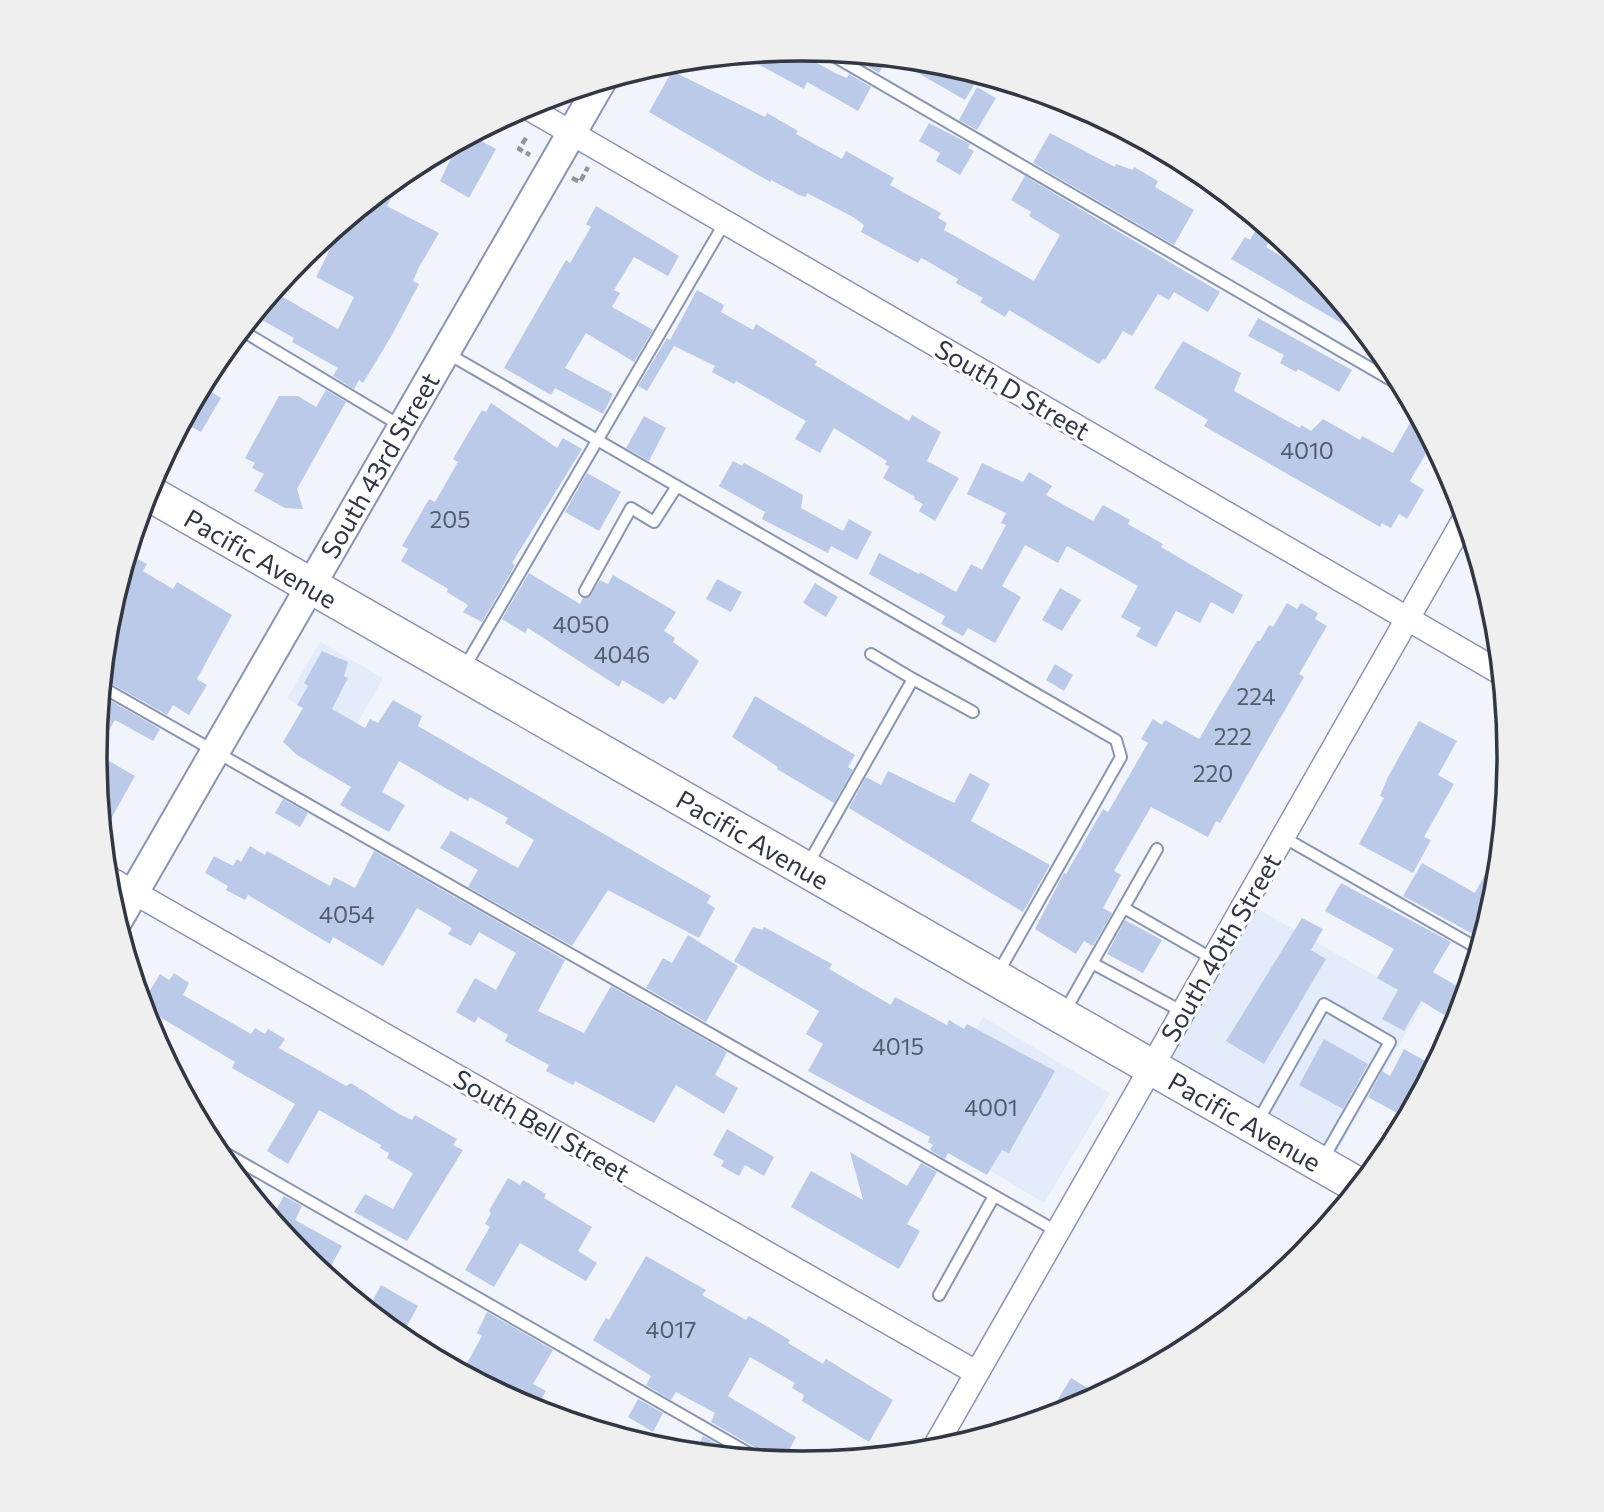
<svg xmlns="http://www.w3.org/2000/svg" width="1604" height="1512" font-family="Commissioner,sans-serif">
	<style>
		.built { fill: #e4ecfb }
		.building { fill: #bbcae9 }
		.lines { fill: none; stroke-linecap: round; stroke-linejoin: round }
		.service-casing { stroke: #8896b3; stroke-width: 14 }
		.minor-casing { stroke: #8896b3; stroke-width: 26 }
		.tertiary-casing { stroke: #8896b3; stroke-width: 32 }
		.primary-casing { stroke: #8896b3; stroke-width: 38 }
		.path { stroke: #91959e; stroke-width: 4.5; stroke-dasharray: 7 3.5; stroke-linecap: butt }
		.service { stroke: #fff; stroke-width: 10 }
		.minor { stroke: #fff; stroke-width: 23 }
		.tertiary { stroke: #fff; stroke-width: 28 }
		.primary { stroke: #fff; stroke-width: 35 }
		.labels { text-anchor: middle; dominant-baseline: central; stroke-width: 6; stroke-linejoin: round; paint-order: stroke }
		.number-label { font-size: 23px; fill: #545c6c }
		.street-label { font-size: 26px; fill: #313743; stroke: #fff }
		.rim { fill: none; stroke: #313743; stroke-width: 3.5 }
	</style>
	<rect width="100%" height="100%" fill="#f1f4fa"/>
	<path class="built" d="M320,642L383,678L351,735L287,698Z
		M1246,902L1423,1003L1328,1168L1151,1068Z
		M983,1017L1110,1093L1044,1203L917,1127Z"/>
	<path class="building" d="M793,50L837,74L847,78L849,74L871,87L858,111L807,82L804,89L741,55Z
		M860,55L873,56L888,57L879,73L857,60Z
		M892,58L940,63L977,80L965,100Z
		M672,71L765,117L767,113L798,131L796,134L842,159L846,151L894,178L890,185L941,213L938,218L947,223L944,230L1034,281L1060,235L1029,216L1031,212L1011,200L1025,176L1220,292L1208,312L1174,292L1169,300L1158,294L1132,336L1123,331L1105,360L1103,359L1099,364L1009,310L1005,317L980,302L983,298L956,283L958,279L927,261L921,258L918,263L861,232L864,225L853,217L807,193L806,197L799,195L771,180L770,182L649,112Z
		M977,87L996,98L977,130L959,120Z
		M929,123L970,144L968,148L974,151L960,175L936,161L940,153L919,141Z
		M1050,133L1115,167L1116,164L1133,170L1134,167L1158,181L1155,187L1194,210L1174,245L1033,163Z
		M466,138L474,142L476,138L496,149L469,198L440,181L459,142Z
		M405,172L387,206L439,233L418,269L413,281L419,284L392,335L363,383L359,380L354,389L333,376L338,368L292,342L294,338L262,320L278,294L338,329L354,297L316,277L344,222Z
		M596,206L679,256L668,276L634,257L614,290L620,293L612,307L653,330L634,362L586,333L565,368L613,394L603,414L555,388L551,395L504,368L566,260L570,263L591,227L586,224Z
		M1257,228L1272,237L1266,247L1301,268L1306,260L1367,338L1231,259L1245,237L1250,240Z
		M697,290L724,305L721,312L753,330L756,324L817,361L815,365L909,421L912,415L941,432L927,461L959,478L935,521L919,511L923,504L914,499L915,497L883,478L889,467L885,464L887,461L834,428L820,453L795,439L806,421L736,381L734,384L712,372L715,366L674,346L647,391L638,386L667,338L670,340Z
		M1258,318L1352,370L1339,392L1298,369L1296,372L1280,363L1284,355L1248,336Z
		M1183,341L1241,373L1234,391L1300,428L1301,425L1311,431L1323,419L1360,440L1362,436L1393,453L1416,412L1432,443L1410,481L1424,490L1407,519L1399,514L1391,528L1382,523L1380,527L1204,426L1208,420L1154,388Z
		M202,386L221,398L201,432L183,422Z
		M326,390L346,402L297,489L303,509L285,508L254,491L264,474L252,468L255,463L245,458L279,396H298L316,407Z
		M491,403L557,448L563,438L582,449L512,563L515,565L482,622L463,612L468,605L447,592L448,589L401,561L408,549L402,546L429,499L435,502L458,462L453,459L482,410L486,412Z
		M644,416L666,428L649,461L626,448Z
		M733,461L742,466L744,463L803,495L801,508L843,531L849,519L872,532L857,560L831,546L828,553L762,519L765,512L719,486Z
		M982,463L1023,482L1029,472L1052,486L1046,495L1093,521L1103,505L1130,520L1128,524L1163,544L1161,547L1243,595L1233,614L1211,602L1200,623L1176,611L1156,647L1136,636L1141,628L1121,617L1138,586L1067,546L1058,563L1025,545L1002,586L1021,597L995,643L968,628L963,636L941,624L945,616L869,574L879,553L919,574L920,572L956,592L971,564L982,570L1006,525L1001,523L1006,513L967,494Z
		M587,473L621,492L599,531L565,512Z
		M128,554L147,564L143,571L173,589L177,582L232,615L197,679L207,685L189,715L173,705L167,715L103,679L109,618Z
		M529,573L580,604L583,598L591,595L600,580L608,584L613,575L676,612L664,631L675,638L673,642L699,661L675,700L670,697L663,704L622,680L619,687L528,628L525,633L502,619Z
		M717,579L742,592L731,612L706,599Z
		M815,583L838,597L826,617L803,603Z
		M1060,588L1081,600L1062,631L1042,620Z
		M1287,603L1297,609L1301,603L1318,613L1315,619L1327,626L1299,674L1304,677L1220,823L1216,821L1208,837L1151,807L1114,871L1121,875L1103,908L1112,913L1093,946L1084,941L1076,954L1035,929L1064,873L1066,874L1103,809L1108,812L1148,743L1141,739L1153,719L1162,725L1165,720L1199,739L1257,641H1260L1269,625L1273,627Z
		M322,651L348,662L344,676L348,678L332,709L365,728L370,719L378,723L393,700L422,716L418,726L711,896L707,903L715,908L699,938L608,890L572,946L468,887L478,870L440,848L451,831L518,868L534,840L505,823L508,818L470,797L468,801L399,761L382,792L405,805L389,832L340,805L351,787L297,755L283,742L303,708L297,705L308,686L304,683Z
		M1055,664L1073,675L1064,691L1046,680Z
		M101,695L160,729L153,741L115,720L95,753L135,776L103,833L95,756Z
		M755,696L855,755L848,767L853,770L834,803L777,769L778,767L732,737Z
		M1419,721L1457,741L1438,775L1454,784L1424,837L1431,840L1413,873L1359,844L1384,798L1380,796L1388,777Z
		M888,771L954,803L970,773L990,784L971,821L1050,865L1023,912L849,808L866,777L881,785Z
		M283,799L308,813L300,827L275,813Z
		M250,846L265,855L267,851L330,886L334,877L355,888L374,851L565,960L538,1011L584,1033L611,986L727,1052L715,1075L738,1088L724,1114L676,1085L654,1123L575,1081L573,1085L546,1071L549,1065L505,1041L508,1035L478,1017L475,1023L456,1012L475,978L496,990L516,953L479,932L471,946L448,934L452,928L417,908L383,966L333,937L330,944L248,895L245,900L226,890L228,886L205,873L214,856L233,866L237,859L241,862Z
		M1500,847L1495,894L1482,939L1403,896L1422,863L1475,893Z
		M1341,883L1451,942L1433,972L1462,989L1446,1016L1421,1001L1404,1031L1382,1019L1398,990L1377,978L1394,949L1325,911Z
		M1302,918L1323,929L1311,950L1326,959L1264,1064L1226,1041Z
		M1125,920L1162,940L1143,973L1107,954Z
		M753,927L762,930L764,927L832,964L829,969L891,1005L895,997L947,1025L949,1020L964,1029L967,1024L1055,1071L1009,1153L1002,1150L987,1175L948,1153L945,1159L930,1150L933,1145L928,1142L930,1137L808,1071L823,1044L806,1034L819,1011L734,961Z
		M688,935L738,966L706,1022L646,988L663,958L672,963Z
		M174,973L189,983L183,995L251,1034L255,1028L265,1034L268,1029L285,1039L279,1048L346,1086L351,1083L399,1114L412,1120L415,1115L457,1139L453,1145L463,1150L407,1241L354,1212L365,1194L393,1209L413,1173L387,1158L389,1153L380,1148L381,1145L319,1110L288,1164L267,1151L295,1104L232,1068L235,1062L143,1007L142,1004L160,974L169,980Z
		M1324,1039L1368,1064L1343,1109L1299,1085Z
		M1404,1049L1434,1066L1406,1118L1368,1097L1382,1071L1390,1076Z
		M727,1129L774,1157L764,1176L745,1165L739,1176L721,1166L724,1161L713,1155Z
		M850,1152L907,1186L921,1163L937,1172L907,1224L920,1231L899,1269L791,1207L811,1171L863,1200Z
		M508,1178L520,1185L523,1180L546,1194L544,1198L592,1227L578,1251L597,1263L586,1281L520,1243L494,1287L465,1270L490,1227L485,1224L491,1213L489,1211Z
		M284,1196L302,1206L295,1220L342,1246L326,1275L302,1256L256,1199L276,1210Z
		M646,1256L706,1290L702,1295L746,1320L749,1316L790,1340L788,1343L823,1364L826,1359L893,1400L869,1442L802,1401L804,1395L792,1388L795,1383L750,1357L728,1396L796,1437L783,1461L767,1460L763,1452L711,1422L715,1413L676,1392L671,1400L646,1385L651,1376L593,1340L606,1318L609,1320Z
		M381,1285L418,1306L401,1337L368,1310Z
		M487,1312L553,1350L533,1384L546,1391L535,1410L462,1372L482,1336L477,1333Z
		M1071,1378L1099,1395L1072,1409L1047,1417Z
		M638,1399L663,1413L653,1432L628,1417Z
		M703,1436L739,1457L695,1452Z"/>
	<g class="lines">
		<defs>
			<path id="service" d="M825,51L1403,387
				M241,330L401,426
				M445,352L1116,740L1121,757L998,973
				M585,591L631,508L654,522L677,486
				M871,654L913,679
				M463,670L725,222
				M102,687L1058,1232
				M1283,837L1479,949
				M808,864L913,679L973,712
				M1124,908L1213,959
				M1092,963L1183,1012
				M1065,1011L1157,849
				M1258,1121L1324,1004L1390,1042L1322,1161
				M213,1146L759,1459
				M939,1295L994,1196"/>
			<path id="minor" d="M525,106L1501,673
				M107,877L977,1373
				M933,1450L1465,518"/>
			<path id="tertiary" d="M117,922L601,82"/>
			<path id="primary" d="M147,492L1359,1186"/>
		</defs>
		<use href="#service" class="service-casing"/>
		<use href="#minor" class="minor-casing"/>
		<use href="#tertiary" class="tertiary-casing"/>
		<use href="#primary" class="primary-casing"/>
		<path class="path" d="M526,138L519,149L530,155
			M572,178L580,182L588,167"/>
		<use href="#service" class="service"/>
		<use href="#minor" class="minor"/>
		<use href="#tertiary" class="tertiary"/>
		<use href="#primary" class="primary"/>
	</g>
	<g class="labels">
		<g class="number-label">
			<text x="1307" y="450">4010</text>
			<text x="450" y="519">205</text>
			<text x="581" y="624">4050</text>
			<text x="622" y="654">4046</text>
			<text x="1256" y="696">224</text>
			<text x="1233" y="736">222</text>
			<text x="1213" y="773">220</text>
			<text x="347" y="914">4054</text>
			<text x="898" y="1046">4015</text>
			<text x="991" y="1107">4001</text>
			<text x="671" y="1329">4017</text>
		</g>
		<g class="street-label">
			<text transform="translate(1013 389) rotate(30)">South D Street</text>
			<text transform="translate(379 465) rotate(-60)">South 43rd Street</text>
			<text transform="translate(261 558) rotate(30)">Pacific Avenue</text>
			<text transform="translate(753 839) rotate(30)">Pacific Avenue</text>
			<text transform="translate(1220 947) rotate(-60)">South 40th Street</text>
			<text transform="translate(1245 1121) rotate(30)">Pacific Avenue</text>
			<text transform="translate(542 1125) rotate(30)">South Bell Street</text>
		</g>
	</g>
	<path d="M0 0H1604V1512H0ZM107 756a695 695 0 1 1 1390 0a695 695 0 1 1-1390 0Z" fill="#efeff0" fill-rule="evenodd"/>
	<path class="rim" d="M107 756a695 695 0 1 1 1390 0a695 695 0 1 1-1390 0Z"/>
</svg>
